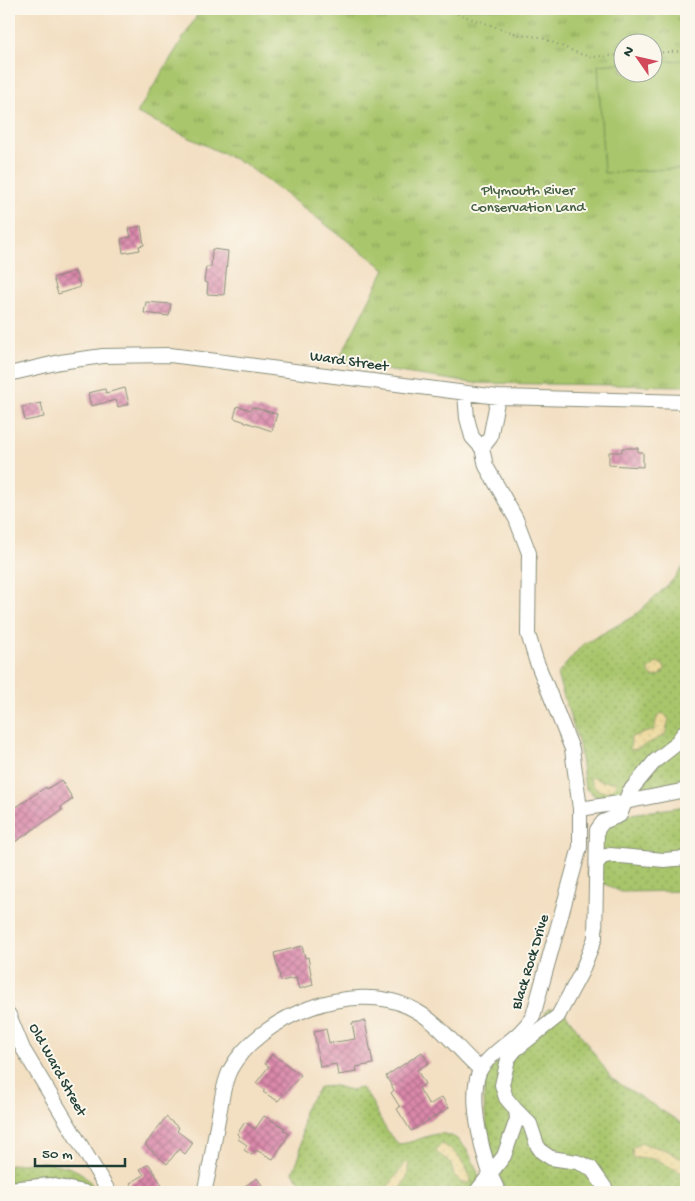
<svg xmlns="http://www.w3.org/2000/svg" width="695" height="1201" font-family="'Gochi Hand',sans-serif">
	<style>
		.grass { fill: url(#grass-dots); stroke: #648250 }
		.sand { fill: url(#sand-dots); stroke: #868c69 }
		.park { fill: url(#park-tufts); stroke: #648250; fill-rule: evenodd }
		.garden { fill: #a9c66c; stroke: #648250 }
		.building { fill: url(#building-cross-hatch) }
		.lines { fill: none; stroke-linecap: round; stroke-linejoin: round }
		.minor-casing { stroke: #898e7b; stroke-width: 16 }
		.path { stroke: #898e7b; stroke-width: 2; stroke-dasharray: 1 4; stroke-linecap: butt }
		.minor { stroke: #fff; stroke-width: 14 }
		.labels { text-anchor: middle; dominant-baseline: central; stroke-width: 4; stroke-linejoin: round; paint-order: stroke }
		.park-label { font-size: 15px; fill: #425f42; stroke: #fbf7ec }
		.street-label { font-size: 15px; fill: #1f3d34; stroke: #fbf7ec }
	</style>
	<defs>
		<pattern id="grass-dots" width="8" height="8" patternUnits="userSpaceOnUse" patternTransform="scale(1.25)"><rect width="8" height="8" fill="#a9c66c"/><path d="M2 2h.1M6 6h.1" fill="none" stroke="#89a25a" stroke-width="1.8" stroke-linecap="round"/></pattern>
		<pattern id="sand-dots" width="8" height="8" patternUnits="userSpaceOnUse" patternTransform="scale(1.25)"><rect width="8" height="8" fill="#eeda9e"/><path d="M2 2h.1M6 6h.1" fill="none" stroke="#ccbc89" stroke-width="1.8" stroke-linecap="round"/></pattern>
		<pattern id="park-tufts" width="24" height="20" patternUnits="userSpaceOnUse" patternTransform="scale(1.25)"><rect width="24" height="20" fill="#a9c66c"/><path d="M3 7l-1-3M5 7V3M7 7l1-3M15 17l-1-3M17 17v-4M19 17l1-3" fill="none" stroke="#89a25a"/></pattern>
		<pattern id="building-cross-hatch" width="8" height="8" patternUnits="userSpaceOnUse" patternTransform="scale(1.25)"><rect width="8" height="8" fill="#da88aa"/><path d="M0 0l8 8M0 8l8-8" fill="none" stroke="#b0708b"/></pattern>
	</defs>
	<rect width="100%" height="100%" fill="#fbf7ec"/>
	<filter id="ink" filterUnits="userSpaceOnUse"><feTurbulence type="fractalNoise" baseFrequency=".02" numOctaves="2"/><feDisplacementMap in="SourceGraphic" scale="10" xChannelSelector="R" yChannelSelector="G"/><feConvolveMatrix kernelMatrix="1 2 1 2 8 2 1 2 1" color-interpolation-filters="sRGB"/></filter>
	<filter id="wash" filterUnits="userSpaceOnUse"><feTurbulence type="fractalNoise" baseFrequency=".0096" numOctaves="4" result="noise"/><feDisplacementMap in="SourceGraphic" scale="20" xChannelSelector="R" yChannelSelector="G"/><feGaussianBlur stdDeviation="1.12" result="paint"/><feColorMatrix in="noise" values="0 0 0 0 0 0 0 0 0 0 0 0 0 0 0 0 0 1.4 0 .05"/><feComposite in="paint" operator="in"/></filter>
	<g filter="url(#wash)">
		<rect width="100%" height="100%" fill="#f3dfc2"/>
		<path class="grass" d="M686,564V776L671,786L605,798L595,796L585,788L579,744L557,675L582,645L634,616L671,582Z
			M686,806V891L621,892L587,875L590,827L596,819Z
			M562,1008L612,1079L686,1126V1192H507C494,1171 474,1091 490,1070C508,1047 533,1037 548,1009Z
			M335,1086L351,1090L361,1088C378,1104 380,1130 399,1144C413,1143 424,1136 437,1134C467,1130 476,1171 485,1192H306L293,1172L300,1154L304,1109L320,1087Z
			M43,1162C67,1166 85,1168 96,1192H9V1165Z"/>
		<path class="sand" d="M657,662L663,665L665,669L661,675L653,677L649,673V670Z
			M663,713L669,719L665,735L637,749L630,750L631,737L654,730L657,717Z
			M593,777L601,781L616,782L615,787C606,795 598,792 591,783L590,779Z
			M641,1143L666,1150L686,1161V1175L655,1159L633,1158L632,1148Z
			M441,1144C457,1149 464,1164 471,1178L470,1183H461L454,1175L450,1162L436,1152L437,1148Z
			M406,1162L409,1164L407,1177L399,1192H384Z"/>
		<path class="park" d="M201,9H686V386L473,383L337,363L385,269L245,164L137,113ZM622,42H652V72H622Z"/>
		<path class="garden" d="M686,60V168L604,173L598,65L622,63V72H652L653,62Z"/>
		<g id="blocks">
			<path class="building" d="M141,226L144,245L139,246L140,250L123,253L121,239L131,237L129,229Z
				M212,249L228,251L224,295L207,294L208,283L204,282L206,267H211Z
				M75,271L80,287L58,294L53,278Z
				M146,302L171,304L169,316L144,313Z
				M125,388L129,404L118,407L116,400L91,406L88,393L105,389L106,393Z
				M41,403L44,417L25,421L22,407Z
				M237,406L251,410L252,407L277,414L272,431L234,418Z
				M622,448H638V452H643V467L609,465V452H622Z
				M61,780L73,799L61,807L62,810L9,846V812L46,787L47,789Z
				M302,946L305,958L308,957L313,985L299,989L296,978L281,981L274,953Z
				M365,1021L373,1064L356,1067L357,1072L338,1075L336,1064L320,1067L314,1031L326,1029L329,1043L355,1039L352,1023Z
				M422,1052L429,1063L417,1070L425,1084L419,1088L429,1105L442,1097L449,1108L411,1131L397,1109L400,1107L391,1093L394,1090L386,1076Z
				M272,1054L301,1075L278,1101L263,1092L265,1090L256,1083L269,1066L265,1064Z
				M264,1116L285,1128L283,1130L288,1133V1136L273,1159L256,1150L252,1155L244,1150L247,1145L238,1139L240,1136L237,1134L245,1122L255,1129Z
				M166,1117L179,1128L177,1131L193,1143L185,1154L179,1149L167,1164L145,1145Z
				M149,1164L166,1192H136L130,1183L144,1175L140,1169Z
				M257,1178L267,1192H236Z"/>
		</g>
	</g>
	<g filter="url(#ink)">
		<use href="#blocks" fill-opacity="0" stroke="#898e7b" stroke-width="1"/>
		<g class="lines">
			<defs>
				<path id="minor" d="M9,374L60,362L103,356L170,355L498,397L686,402
					M465,394L467,418L472,437L482,448L486,466L516,519L529,553L528,634L536,660L572,749L580,809V847L533,1016C519,1039 496,1047 482,1067C465,1090 484,1169 499,1192
					M482,448L490,438L498,397
					M580,809L625,802L686,790
					M598,862L602,857L610,855L664,860L686,858
					M9,1015L23,1049L109,1192
					M514,1108L530,1124L537,1145L542,1152L551,1158L577,1162L591,1168L608,1192
					M9,1189L50,1185L84,1192
					M204,1192C211,1167 214,1140 219,1114C222,1099 223,1084 230,1070C259,1016 353,980 409,1007C439,1021 456,1048 480,1069
					M476,1192L504,1156L517,1119L516,1110L506,1098L502,1085L508,1059L515,1050L558,1016L581,973L595,938L597,830L603,822L620,815L629,792L655,761L674,746L686,730"/>
			</defs>
			<use href="#minor" class="minor-casing"/>
			<path class="path" d="M443,9L520,35L540,37L580,54L591,57L622,55
				M652,53L686,51"/>
			<use href="#minor" class="minor"/>
		</g>
	</g>
	<g class="labels">
		<g class="park-label">
			<text x="528" y="191">Plymouth River<tspan x="528" dy="17">Conservation Land</tspan></text>
		</g>
		<g class="street-label">
			<text transform="translate(349 362) rotate(8)">Ward Street</text>
			<text transform="translate(531 962) rotate(-73)">Black Rock Drive</text>
			<text transform="translate(57 1070) rotate(61)">Old Ward Street</text>
		</g>
	</g>
	<rect width="695" height="1201" fill="none" stroke="#fbf7ec" stroke-width="30"/>
	<g transform="translate(638 58) rotate(304)"><circle r="24" fill="#fbf7ec" stroke="#a3ada2"/>
	<path d="M0-4L9 19L0 12L-9 19Z" fill="#d1495b"/>
	<text y="-8" font-size="14" font-weight="bold" text-anchor="middle" fill="#1f3d34">N</text>
	</g>
	<path d="M35 1158v8h90v-8" fill="none" stroke="#1f3d34" stroke-width="2.5"/>
	<text x="42" y="1158" font-size="15" fill="#1f3d34" stroke="#fbf7ec" stroke-width="4" paint-order="stroke">50 m</text>
</svg>
